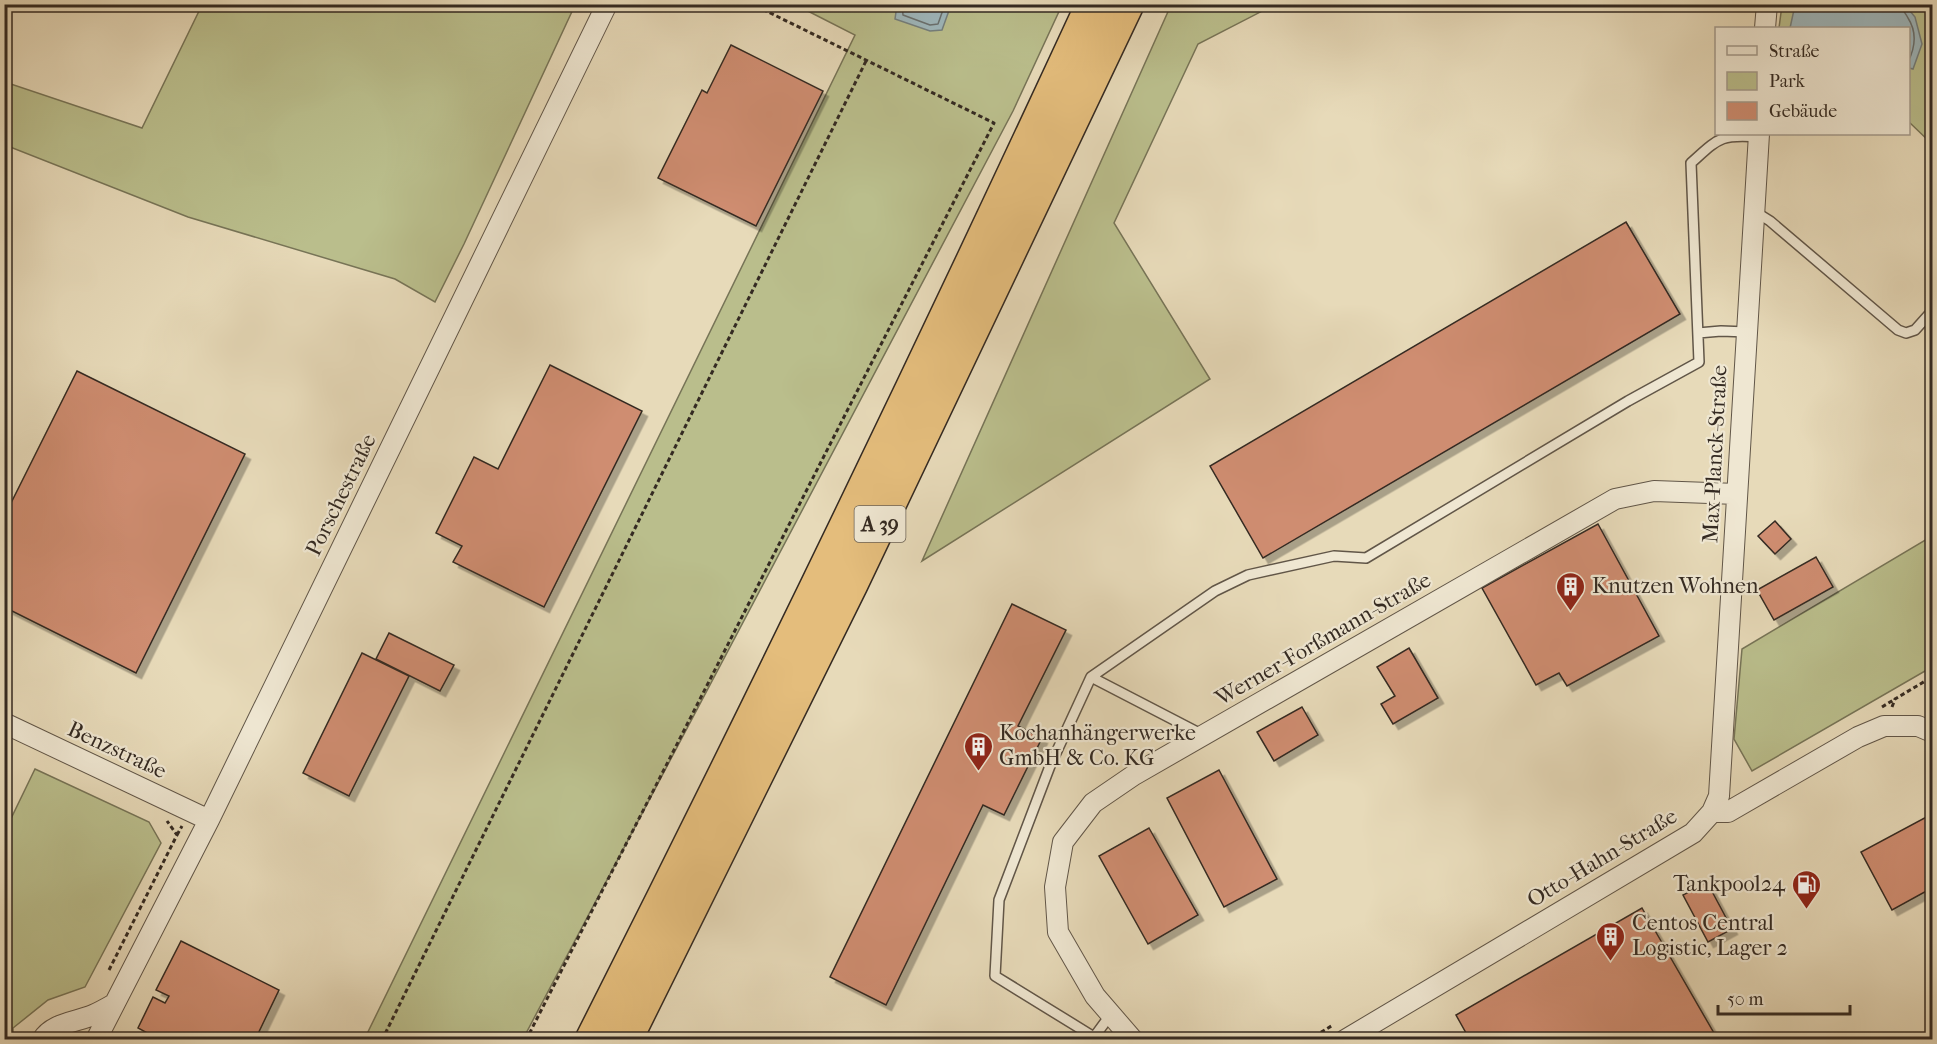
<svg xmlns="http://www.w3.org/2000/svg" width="1937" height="1044" font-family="'IM FELL French Canon',serif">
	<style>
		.green { fill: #babe8c; stroke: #777457; stroke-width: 1.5 }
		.water { fill: #9eb7bc; stroke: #747f7e; stroke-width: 1.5 }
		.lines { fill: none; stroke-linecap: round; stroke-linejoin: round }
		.shore { stroke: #69706f; stroke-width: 1.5 }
		.building { fill: #cf8d71; stroke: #342a22; stroke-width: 1.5; filter: url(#shadow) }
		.service-casing { stroke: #615648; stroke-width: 12 }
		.minor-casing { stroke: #615648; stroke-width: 22 }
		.motorway-casing { stroke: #342a22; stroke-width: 36 }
		.path { stroke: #342a22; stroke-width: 3; stroke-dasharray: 4.5 3; stroke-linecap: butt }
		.service { stroke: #efe7d2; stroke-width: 9 }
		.minor { stroke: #efe7d2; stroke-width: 20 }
		.motorway { stroke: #e4bd7c; stroke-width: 33 }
		.labels { text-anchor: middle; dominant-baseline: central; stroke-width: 4.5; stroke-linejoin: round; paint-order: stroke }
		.shield { fill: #efe7d2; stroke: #6c6357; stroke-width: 1.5 }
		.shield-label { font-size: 21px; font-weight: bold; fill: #342a22 }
		.street-label { font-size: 22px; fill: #342a22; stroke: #efe7d2 }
		.poi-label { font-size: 22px; fill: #342a22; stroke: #efe7d2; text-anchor: start }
	</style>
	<defs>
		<filter id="shadow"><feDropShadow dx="5.5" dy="5.5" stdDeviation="0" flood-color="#0004"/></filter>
	</defs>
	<rect width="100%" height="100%" fill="#e7dab9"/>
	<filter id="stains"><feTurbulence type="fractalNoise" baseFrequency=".00333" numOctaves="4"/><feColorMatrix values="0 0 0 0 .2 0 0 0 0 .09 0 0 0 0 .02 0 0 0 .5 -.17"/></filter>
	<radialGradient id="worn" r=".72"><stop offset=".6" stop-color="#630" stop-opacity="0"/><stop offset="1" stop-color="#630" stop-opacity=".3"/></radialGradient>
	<path class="green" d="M202,5H575L464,244L435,302L395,279L188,217L5,145V82L142,128Z
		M796,5H1062L1013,111L523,1039L364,1040L855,35Z
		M1171,5H1274L1198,44L1114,223L1210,379L922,561Z
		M1782,5H1929L1932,7V144L1909,122L1908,28H1779Z
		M1932,536V667L1752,771L1734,739L1742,649Z
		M35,769L149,822L161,843L85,987L48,1000L13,1028V1039H5V831Z"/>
	<path class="water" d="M897,5V4L951,5L942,30L930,31L895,19Z
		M1795,5H1905L1915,17L1922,44L1913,69L1909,68L1908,28H1790Z"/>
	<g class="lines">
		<path class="shore" d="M902,4L903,15L930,25L938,24L945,4
			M1901,4C1902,11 1905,12 1908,18C1917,32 1915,48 1908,62"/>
	</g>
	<path class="building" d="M731,45L823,91L756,226L658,178L702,90L707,93Z
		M1626,222L1680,314L1263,558L1210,466Z
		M550,365L642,411L544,607L453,562L462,546L436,533L474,457L498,469Z
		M77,371L245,454L136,673L4,607V517Z
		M1775,521L1791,539L1775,554L1758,536Z
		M1598,524L1659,636L1567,686L1559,673L1536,685L1482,588Z
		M1816,557L1833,587L1774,620L1757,590Z
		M1012,604L1066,630L1018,726L1042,738L1004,815L983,805L886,1005L830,977Z
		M389,633L454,665L440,691L376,659Z
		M1409,648L1438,698L1393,724L1381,704L1395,696L1377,667Z
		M362,653L409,676L349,796L303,773Z
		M1302,707L1318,735L1274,761L1257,732Z
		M1219,770L1277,879L1224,907L1167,798Z
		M1932,814V888L1892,910L1861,852Z
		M1149,828L1198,915L1148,944L1099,856Z
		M1707,882L1732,929L1708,942L1683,895Z
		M1642,908L1718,1040H1470L1456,1015Z
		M181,941L279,990L255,1040H160L138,1028L153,997L165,1003L169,996L156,990Z"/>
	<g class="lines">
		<defs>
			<path id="service" d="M1754,211L1770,221L1898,330L1906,333L1915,330L1932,311
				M1698,333L1721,331L1747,332
				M1091,677L1215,591L1248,575L1334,556L1366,558L1628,401L1699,362L1691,163C1719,138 1720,134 1759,137
				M1094,1037L995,976L999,900L1050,766L1091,677L1203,735
				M1092,1040L1111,1014"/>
			<path id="minor" d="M1765,28L1767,4
				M4,723L209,820
				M1712,812H1728L1858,737L1884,726H1918L1932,732
				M42,1040C52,1023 76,1022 93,1015C100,1012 107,1008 114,1004
				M96,1040L209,820L607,4
				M1133,1040L1095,996L1058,932L1055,887L1063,842L1093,803L1134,775L1615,499L1654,491L1737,494
				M1345,1040L1693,833L1712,812L1719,796L1759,134"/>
			<path id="motorway" d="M592,1040C765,698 932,352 1093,4
				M625,1040L851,584L1127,4"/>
		</defs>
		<use href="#service" class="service-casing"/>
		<use href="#minor" class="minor-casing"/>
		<use href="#motorway" class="motorway-casing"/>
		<path class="path" d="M1882,707L1895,699
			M1892,707L1895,699L1932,677
			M177,835L182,826
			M109,970L177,835L167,821
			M382,1040L866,61
			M526,1040L994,123L752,4
			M1308,1040L1333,1025"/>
		<use href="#service" class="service"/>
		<use href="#minor" class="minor"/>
		<use href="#motorway" class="motorway"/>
	</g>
	<defs>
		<symbol id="building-pin" viewBox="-11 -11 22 30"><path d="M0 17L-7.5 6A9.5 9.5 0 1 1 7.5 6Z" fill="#8f2418" stroke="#efe7d2"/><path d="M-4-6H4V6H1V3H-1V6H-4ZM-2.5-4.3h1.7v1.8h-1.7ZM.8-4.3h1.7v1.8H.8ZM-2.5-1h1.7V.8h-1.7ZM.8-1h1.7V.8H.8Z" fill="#fff"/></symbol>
		<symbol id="fuel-pin" viewBox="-11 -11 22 30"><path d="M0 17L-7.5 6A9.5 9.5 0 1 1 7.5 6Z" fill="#8f2418" stroke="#efe7d2"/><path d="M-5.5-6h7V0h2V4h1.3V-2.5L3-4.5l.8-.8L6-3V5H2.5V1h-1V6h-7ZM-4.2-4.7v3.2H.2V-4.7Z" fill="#fff"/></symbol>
	</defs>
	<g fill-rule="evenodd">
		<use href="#building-pin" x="1554" y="570" width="33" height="45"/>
		<use href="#building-pin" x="962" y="730" width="33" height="45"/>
		<use href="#fuel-pin" x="1790" y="868" width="33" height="45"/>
		<use href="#building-pin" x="1594" y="920" width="33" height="45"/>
	</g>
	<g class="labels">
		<rect class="shield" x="854.5" y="506" width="51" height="36" rx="4.5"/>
		<g class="shield-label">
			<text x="880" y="524">A 39</text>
		</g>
		<g class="street-label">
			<text transform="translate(1715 454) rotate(-87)">Max-Planck-Straße</text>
			<text transform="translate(341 495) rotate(-64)">Porschestraße</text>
			<text transform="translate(1323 639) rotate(-30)">Werner-Forßmann-Straße</text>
			<text transform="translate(117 750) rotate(25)">Benzstraße</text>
			<text transform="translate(1602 858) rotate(-31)">Otto-Hahn-Straße</text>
		</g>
		<g class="poi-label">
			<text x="1592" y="586">Knutzen Wohnen</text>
			<text x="999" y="733">Kochanhängerwerke<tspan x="999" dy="25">GmbH &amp; Co. KG</tspan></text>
			<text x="1785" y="884" text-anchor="end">Tankpool24</text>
			<text x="1632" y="923">Centos Central<tspan x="1632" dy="25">Logistic, Lager 2</tspan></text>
		</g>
	</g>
	<rect width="1937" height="1044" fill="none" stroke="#e7dab9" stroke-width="24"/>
	<rect x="6" y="6" width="1925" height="1032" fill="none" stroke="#342a22" stroke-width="3"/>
	<rect x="12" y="12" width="1913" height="1020" fill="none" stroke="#342a22" stroke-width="1.5"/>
	<rect x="1715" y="27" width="195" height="108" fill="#efe7d2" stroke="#a49b8c" stroke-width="1.5"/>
	<rect x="1727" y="46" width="30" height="9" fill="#efe7d2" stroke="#a49b8c" stroke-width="1.5"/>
	<text x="1769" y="57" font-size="18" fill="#342a22">Straße</text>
	<rect x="1727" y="72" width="30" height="18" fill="#babe8c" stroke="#a49b8c" stroke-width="1.5"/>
	<text x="1769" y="87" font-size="18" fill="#342a22">Park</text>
	<rect x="1727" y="102" width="30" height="18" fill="#cf8d71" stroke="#a49b8c" stroke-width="1.5"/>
	<text x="1769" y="117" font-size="18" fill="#342a22">Gebäude</text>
	<path d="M1718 1005v9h132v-9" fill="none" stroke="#342a22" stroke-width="3"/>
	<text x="1727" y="1005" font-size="18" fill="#342a22" stroke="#efe7d2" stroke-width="4.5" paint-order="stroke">50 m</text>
	<rect width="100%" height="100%" filter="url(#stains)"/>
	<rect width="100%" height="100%" fill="url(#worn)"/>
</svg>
